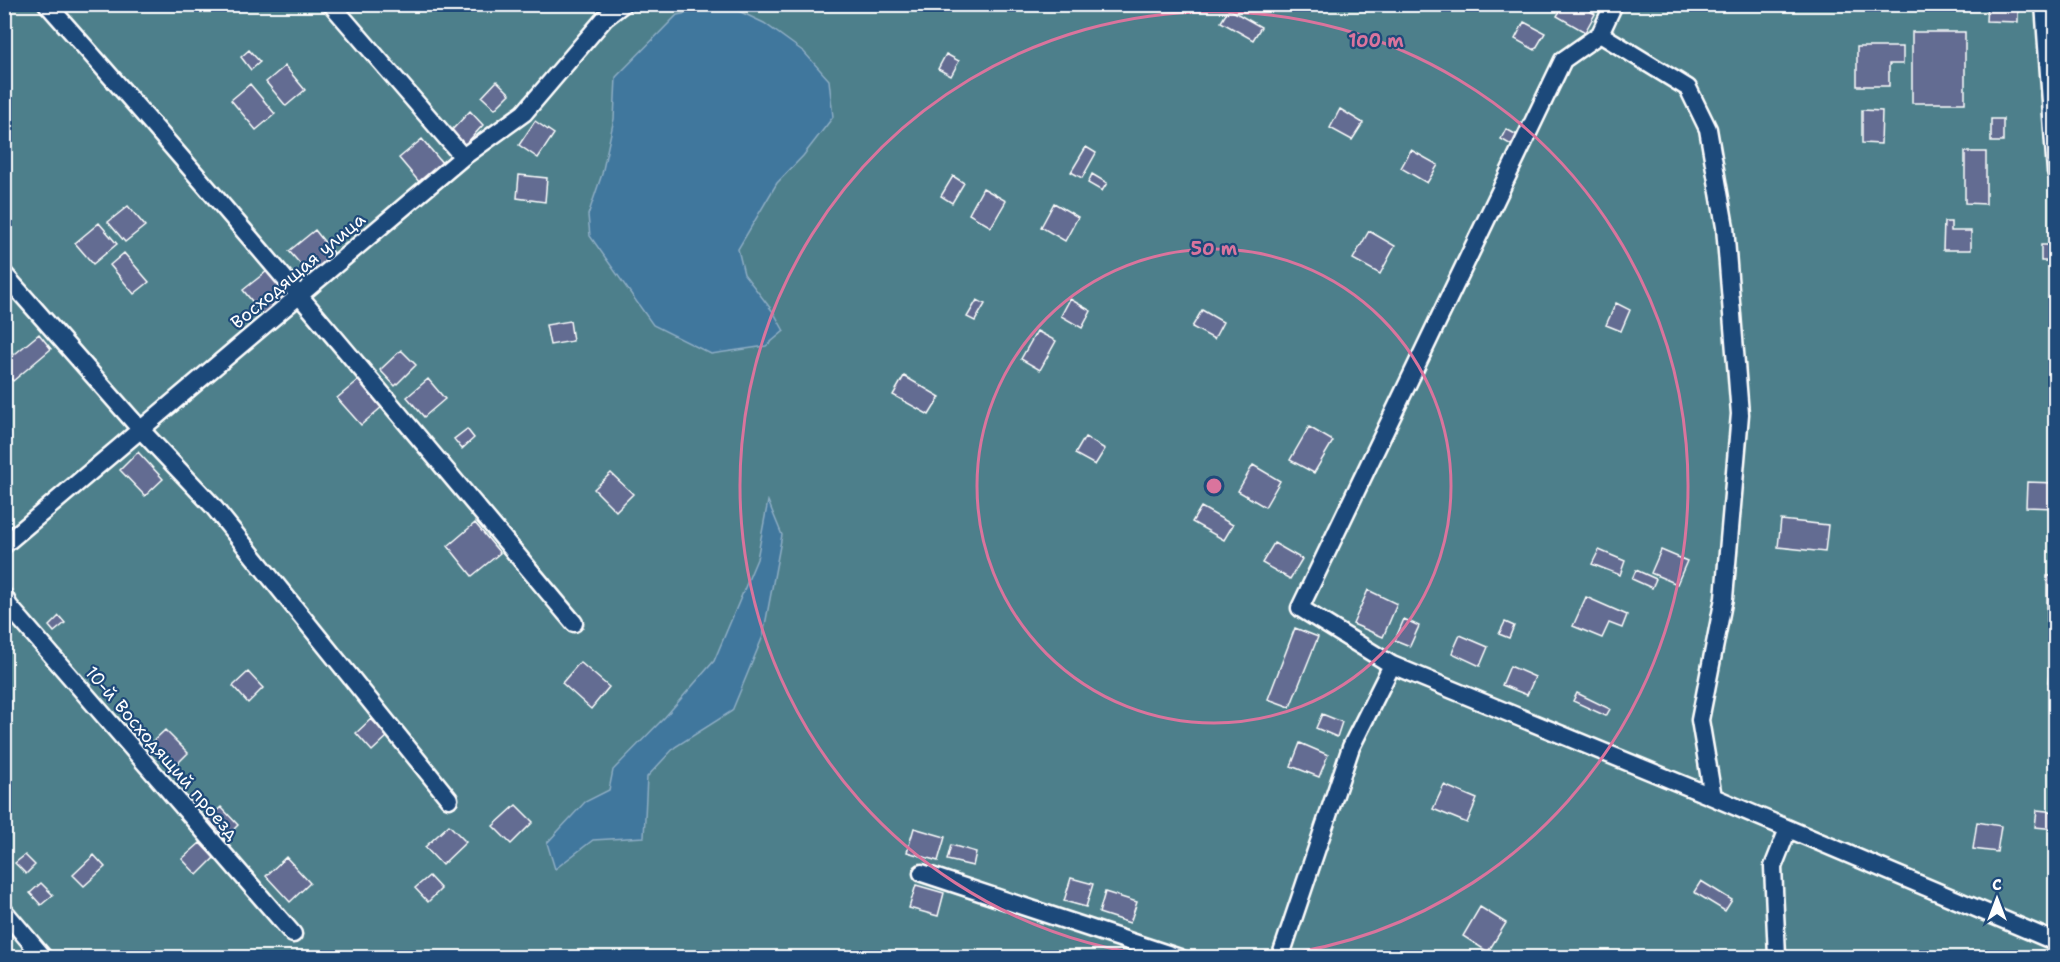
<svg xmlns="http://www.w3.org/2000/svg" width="2060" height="962" font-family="'Shantell Sans',sans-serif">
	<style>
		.green { fill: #4d7f8b; stroke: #a6bfc5; stroke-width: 1.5 }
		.water { fill: #41779d; stroke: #8dadc4; stroke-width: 1.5 }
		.building { fill: #646c92; stroke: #fff; stroke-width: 1.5 }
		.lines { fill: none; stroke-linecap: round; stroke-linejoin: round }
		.service-casing { stroke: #fff; stroke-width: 21 }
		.service { stroke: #1f4a7a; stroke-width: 16 }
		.ring { fill: none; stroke: #da749d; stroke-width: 3 }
		.labels { text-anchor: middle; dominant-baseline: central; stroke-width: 4.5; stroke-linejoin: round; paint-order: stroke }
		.street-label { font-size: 18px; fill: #fff; stroke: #1f4a7a }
		.centre { fill: #da749d; stroke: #1f4a7a; stroke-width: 3 }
		.ring-label { font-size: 18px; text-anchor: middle; font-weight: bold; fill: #da749d; stroke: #1f4a7a; stroke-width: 4.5; stroke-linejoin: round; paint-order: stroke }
	</style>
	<rect width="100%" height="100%" fill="#1f4a7a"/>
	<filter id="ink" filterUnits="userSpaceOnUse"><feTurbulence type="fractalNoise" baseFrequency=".0167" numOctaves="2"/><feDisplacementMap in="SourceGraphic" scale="12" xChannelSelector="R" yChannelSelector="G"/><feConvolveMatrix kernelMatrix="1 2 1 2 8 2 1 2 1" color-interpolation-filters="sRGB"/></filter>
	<g filter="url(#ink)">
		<path class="green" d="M5,5H2055V957L5,958Z"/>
		<path class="water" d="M726,5L764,23L804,52L829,80L833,117L803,156L777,183L738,249L744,274L774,313L784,331L766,346L711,354L653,325L590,236L588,215L602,174L614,119L616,77L677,15Z
			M768,501L782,535L763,636L732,711L675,747L647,777L644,837L593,840L555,869L547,843L585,802L609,790L613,770L665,717L714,661L757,559Z"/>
		<path class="building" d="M1564,4H1578L1595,14L1585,32L1557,16Z
			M1987,4H2018V22L1986,21Z
			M1229,9L1261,27L1253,40L1221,22Z
			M1524,22L1545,33L1535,50L1515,39Z
			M1912,32H1965V103H1912Z
			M1857,47H1903V64H1889V86H1857Z
			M249,50L260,62L251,70L241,57Z
			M946,54L959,61L951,76L938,69Z
			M285,66L305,90L286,106L266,82Z
			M497,81L510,94L495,109L482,97Z
			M250,84L275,114L256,130L231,100Z
			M1340,109L1363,123L1352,140L1330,128Z
			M1862,110L1882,111L1881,144L1862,143Z
			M470,111L483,125L465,145L451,131Z
			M1991,119H2003V142H1991Z
			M535,121L554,134L538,158L519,145Z
			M1506,129L1519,136L1513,146L1501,139Z
			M422,139L443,164L420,183L399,158Z
			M1086,147L1096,153L1082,178L1071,172Z
			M1411,150L1438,165L1427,183L1401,168Z
			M1965,152H1986V204L1965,203Z
			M1092,174L1107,183L1102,191L1088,183Z
			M519,175L547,178L545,202L517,198Z
			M953,176L964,183L952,203L941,196Z
			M983,188L1006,201L991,227L969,214Z
			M1054,203L1078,217L1065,241L1041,227Z
			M128,206L145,226L125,242L108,222Z
			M1944,222H1951V231H1971V250H1943Z
			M99,223L117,244L93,264L75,243Z
			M315,230L334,254L309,274L289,251Z
			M1369,231L1395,246L1380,274L1353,259Z
			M2041,245H2050V261H2041Z
			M124,253L149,282L134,294L110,265Z
			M267,271L288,296L264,316L243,290Z
			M1070,299L1091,311L1082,328L1061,316Z
			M977,300L985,304L975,321L967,317Z
			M1616,303L1630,310L1621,331L1606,325Z
			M1202,310L1223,322L1214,339L1192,327Z
			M570,321L573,341L550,345L546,325Z
			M1037,331L1056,341L1040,370L1021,359Z
			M39,334L51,349L13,381L4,370V363Z
			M401,350L416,365L395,386L380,370Z
			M904,376L940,397L929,415L893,395Z
			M360,379L383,406L361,425L337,398Z
			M428,379L445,399L424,417L407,397Z
			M1309,427L1333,441L1314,473L1290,460Z
			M467,429L474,438L462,449L454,439Z
			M1085,437L1105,449L1095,465L1075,454Z
			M138,452L163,479L145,496L120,470Z
			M1253,465L1280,481L1265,507L1238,491Z
			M611,473L633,494L616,511L594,489Z
			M2027,482L2056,483V508L2026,507Z
			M1201,507L1233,525L1224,540L1192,522Z
			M1781,520L1828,525L1825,552L1778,547Z
			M475,523L500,553L472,576L448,546Z
			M1274,543L1302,559L1290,579L1262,563Z
			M1599,550L1625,561L1620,575L1592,564Z
			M1661,550L1687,561L1677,584L1651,573Z
			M1636,570L1656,579L1652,588L1632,579Z
			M2047,576H2056V625H2047Z
			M1368,590L1397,604L1383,637L1353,624Z
			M1586,597L1627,615L1622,628L1609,623L1602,638L1573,626Z
			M59,616L65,623L54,632L49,626Z
			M1404,619L1419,626L1410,646L1395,640Z
			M1505,622L1514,626L1509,638L1499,634Z
			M1295,628L1318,637L1290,707L1268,699Z
			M1460,635L1488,647L1480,666L1452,653Z
			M580,662L609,687L591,709L562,683Z
			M2050,664H2056V683L2048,682Z
			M1510,666L1535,677L1527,695L1502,685Z
			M248,672L263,688L248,703L233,686Z
			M1577,693L1610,709L1606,716L1573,701Z
			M1322,714L1342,722L1337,737L1316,728Z
			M371,719L388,736L372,751L356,733Z
			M165,730L188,753L172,769L149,745Z
			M1300,743L1328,755L1319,777L1291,766Z
			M1444,785L1477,799L1467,823L1433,809Z
			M516,805L533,822L511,844L493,826Z
			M221,807L238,825L225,838L208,819Z
			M2037,810L2056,812V829L2035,827Z
			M1977,822L2001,826L1997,852L1973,849Z
			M449,825L466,842L442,865L425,847Z
			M914,828L945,837L938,861L907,852Z
			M200,843L214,858L197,875L182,859Z
			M951,845L976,852L973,866L947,860Z
			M25,855L35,865L26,874L15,863Z
			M94,855L105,867L84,886L73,875Z
			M286,857L310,883L290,902L266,876Z
			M429,876L441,889L428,902L415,888Z
			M1071,878L1093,884L1086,907L1064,901Z
			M1701,881L1732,900L1725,911L1694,892Z
			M41,883L53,895L41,905L30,893Z
			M916,885L944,893L938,916L909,908Z
			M1105,892L1137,902L1130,923L1099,913Z
			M1480,907L1506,923L1488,952L1463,936Z"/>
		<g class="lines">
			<defs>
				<path id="service" d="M47,4C227,207 400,415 574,623
					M331,4L463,157
					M1614,4L1600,34L1563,60L1300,608L1392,665L1713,797L2056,942
					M2044,4L2056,172
					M1600,34L1688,88L1708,129L1725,227L1740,414L1724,598L1700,720L1713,797
					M4,274L141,430L212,505L449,799
					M4,545L463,157L524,113L605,18L623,4
					M4,596L9,606L293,934
					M922,873L1180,958
					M4,911L44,958
					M1777,956L1773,867L1788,829
					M1280,958L1351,747L1392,665"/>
			</defs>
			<use href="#service" class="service-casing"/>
			<use href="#service" class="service"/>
		</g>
	</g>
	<g class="ring">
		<circle cx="1214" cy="486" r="237"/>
		<path d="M1164 957A474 474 0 1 1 1264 957"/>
	</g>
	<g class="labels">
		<g class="street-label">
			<text transform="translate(298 271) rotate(-40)">Восходящая улица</text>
			<text transform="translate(162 753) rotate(49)">10-й Восходящий проезд</text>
		</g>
	</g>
	<circle cx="1214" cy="486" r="9" class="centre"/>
	<g class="ring-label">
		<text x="1376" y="47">100 m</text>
		<text x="1214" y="255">50 m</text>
	</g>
	<rect width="2060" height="962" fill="none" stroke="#1f4a7a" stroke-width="24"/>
	<rect x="12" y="12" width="2036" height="938" fill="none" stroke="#fff" stroke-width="2" filter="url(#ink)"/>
	<g transform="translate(1997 899)" stroke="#1f4a7a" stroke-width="4.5" paint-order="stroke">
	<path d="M0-4.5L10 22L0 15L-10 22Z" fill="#ffffff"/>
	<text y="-9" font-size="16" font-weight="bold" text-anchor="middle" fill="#ffffff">С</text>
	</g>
</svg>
